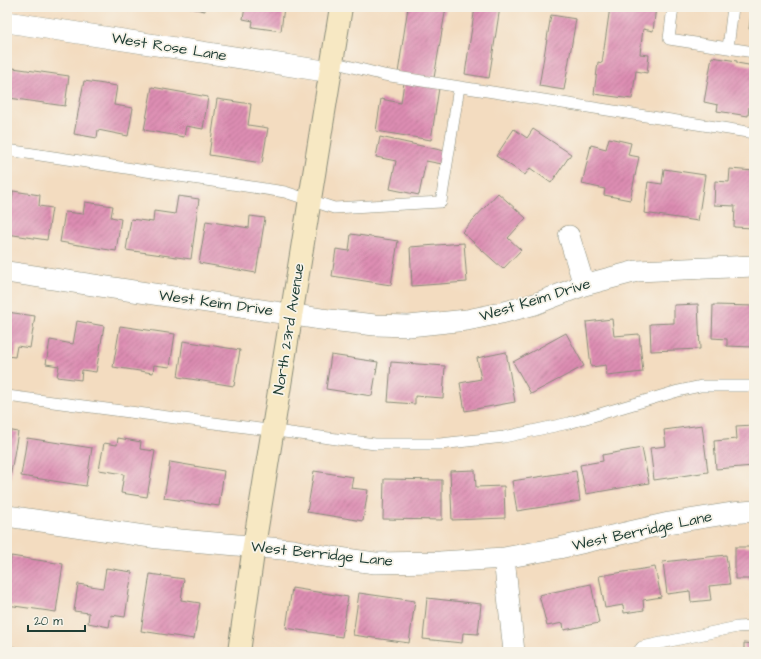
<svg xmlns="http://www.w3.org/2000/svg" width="761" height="659" font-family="'Architects Daughter',sans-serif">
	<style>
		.building { fill: url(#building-hatch) }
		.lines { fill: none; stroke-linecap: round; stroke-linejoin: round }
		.lane-casing { stroke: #898c7a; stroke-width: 12 }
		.street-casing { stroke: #898c7a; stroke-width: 22 }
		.secondary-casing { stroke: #898c7a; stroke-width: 24 }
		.lane { stroke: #fff; stroke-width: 11 }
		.street { stroke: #fff; stroke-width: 21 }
		.secondary { stroke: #f7e8c3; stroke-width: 22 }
		.labels { text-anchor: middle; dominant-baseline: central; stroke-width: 3.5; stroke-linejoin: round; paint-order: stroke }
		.street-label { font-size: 15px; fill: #1f3d34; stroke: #f7f3e8 }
	</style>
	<defs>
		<pattern id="building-hatch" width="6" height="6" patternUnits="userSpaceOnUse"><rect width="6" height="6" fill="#dd8db2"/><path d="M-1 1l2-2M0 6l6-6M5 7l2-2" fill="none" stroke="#b37492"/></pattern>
	</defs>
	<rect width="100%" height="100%" fill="#f7f3e8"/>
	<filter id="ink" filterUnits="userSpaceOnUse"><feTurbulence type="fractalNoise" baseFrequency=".025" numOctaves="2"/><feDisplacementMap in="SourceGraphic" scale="8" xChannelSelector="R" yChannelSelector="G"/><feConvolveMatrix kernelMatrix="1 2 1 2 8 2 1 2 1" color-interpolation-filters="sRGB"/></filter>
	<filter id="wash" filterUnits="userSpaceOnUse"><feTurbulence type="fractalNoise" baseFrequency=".012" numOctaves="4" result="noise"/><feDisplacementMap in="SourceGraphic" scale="16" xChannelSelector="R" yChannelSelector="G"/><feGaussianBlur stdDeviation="0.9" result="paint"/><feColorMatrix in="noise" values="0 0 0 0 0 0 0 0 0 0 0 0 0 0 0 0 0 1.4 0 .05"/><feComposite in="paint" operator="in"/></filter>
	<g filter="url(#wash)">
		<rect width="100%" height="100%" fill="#f3dcc0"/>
		<g id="blocks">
			<path class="building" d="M186,7H205V11Z
				M245,7H284L281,31L252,27L253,21L243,19Z
				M408,7H446L434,78L398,73Z
				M475,7H500L489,78L465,74Z
				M610,7H656L653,31L643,29L640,54L649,55L647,73L636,71L632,99L594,94L598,62L602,63Z
				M752,7H754V30L749,29Z
				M551,15L576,19L564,90L539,86Z
				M712,57L737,61V63L754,66V108L749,107L748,116L717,111L718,105L704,102Z
				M13,68L69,76L65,106L9,98Z
				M84,81L117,86L114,105L133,108L128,136L98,130L97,138L74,134Z
				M404,82L439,88L431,140L376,131L381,99L401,103Z
				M152,87L208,97L203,129L186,126L184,137L144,130Z
				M217,99L251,104L248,125L268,128L262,163L209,155Z
				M514,129L527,138L533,129L571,154L551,183L530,168L525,175L496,156Z
				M380,137L445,151L442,164L426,161L419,195L390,189L396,161L376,157Z
				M609,138L631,143L628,155L639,157L630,200L604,195L605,189L582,184L591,145L606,149Z
				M664,169L705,175L698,221L644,213L648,182L662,184Z
				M730,169L754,171V228L734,227L735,206L714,205L715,181L729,182Z
				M13,191L40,195L39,206L52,208L47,240L7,234V200L12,201Z
				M498,193L526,218L508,238L521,250L503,269L462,232Z
				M178,196L199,199L191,259L126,250L131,219L153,222L154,211L175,214Z
				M85,202L113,206L111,217L121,219L116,251L60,242L65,212L83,214Z
				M250,216L265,218L256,273L199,263L206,221L249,228Z
				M351,234L398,241L391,285L332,276L336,249L349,251Z
				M464,243L467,282L412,286L410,247Z
				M698,304L700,349L651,351L650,324L674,323V305Z
				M713,305L754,306L753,347L727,346V339L712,338Z
				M7,312L35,316L30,348L17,346L15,357L7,356Z
				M612,319L614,336L639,334L643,372L607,376L606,365L591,367L586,322Z
				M77,321L104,326L96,372L82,370L81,380L57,377L59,366L46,364L50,340L73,344Z
				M120,326L175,334L170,367L154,365L153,373L113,367Z
				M566,333L584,366L531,394L513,362Z
				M183,341L240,350L234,386L178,377Z
				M506,352L515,402L465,411L460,383L481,379L477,358Z
				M331,355L378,362L372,396L326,389Z
				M391,362L445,366L443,398L415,396V404L388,402Z
				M702,425L708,472L654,480L650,448L666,446L664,430Z
				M754,425V466L716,469L714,441L737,439L736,426Z
				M7,430L18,432L10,478H7Z
				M27,438L92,448L86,486L21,476Z
				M118,438L141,442L140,449L155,451L147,497L121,493L124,474L99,470L104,443L117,445Z
				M642,448L649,483L586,494L580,465L603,461L602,455Z
				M170,462L224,471L219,506L164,498Z
				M475,470L476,487L504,486L505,518L452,520L450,471Z
				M314,471L353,477L351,488L368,490L363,521L307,512Z
				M576,471L580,501L517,511L512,481Z
				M384,479L442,480V520L383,519Z
				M735,547H754V579H735Z
				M726,555L730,584L709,586L711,600L691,602L690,591L667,594L663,562Z
				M11,556L63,564L56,612L7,605V585Z
				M655,567L661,597L643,600L644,610L624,613L623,605L605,608L599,576Z
				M106,568L132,572L125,617L111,615L109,627L88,623L89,613L74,611L78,584L103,588Z
				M150,574L184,579L181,600L200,603L194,639L141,631Z
				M591,584L599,623L564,630L563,623L547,626L539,595Z
				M292,588L348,597L342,637L286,628Z
				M359,593L415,601L409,643L353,635Z
				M427,598L481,604L478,634L463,633L462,643L423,639Z
				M744,643L754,644V652H744Z"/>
		</g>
	</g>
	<g filter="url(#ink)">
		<use href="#blocks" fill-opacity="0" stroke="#898c7a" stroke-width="1"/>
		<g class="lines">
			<defs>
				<path id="lane" d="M673,7L669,39L754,52
					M728,48L733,7
					M332,62L384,75L754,133
					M7,150L285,192L334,208L441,202L459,87
					M7,396L375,444H440L504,437L569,423L678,391L701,386H754
					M7,651L12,652
					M638,652L642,647L737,627L754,626"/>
				<path id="street" d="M7,22L331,72
					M569,236L584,285
					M7,272L321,319L375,325L409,326L467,320L501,313L535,304L584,285L637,271L754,266
					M7,516L158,538L293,550L317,555L375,563L440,562L504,558L559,548L669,523L732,513L754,511
					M504,558L514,652"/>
				<path id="secondary" d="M239,652L254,546L341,7"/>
			</defs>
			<use href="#lane" class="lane-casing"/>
			<use href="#street" class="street-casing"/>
			<use href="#secondary" class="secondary-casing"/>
			<use href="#lane" class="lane"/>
			<use href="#street" class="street"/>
			<use href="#secondary" class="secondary"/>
		</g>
	</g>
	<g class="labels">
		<g class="street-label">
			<text transform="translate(169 47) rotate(9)">West Rose Lane</text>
			<text transform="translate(535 300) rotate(-17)">West Keim Drive</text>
			<text transform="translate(216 303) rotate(8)">West Keim Drive</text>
			<text transform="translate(289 329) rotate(-81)">North 23rd Avenue</text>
			<text transform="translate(642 531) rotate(-12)">West Berridge Lane</text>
			<text transform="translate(322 554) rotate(6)">West Berridge Lane</text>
		</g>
	</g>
	<rect width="761" height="659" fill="none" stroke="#f7f3e8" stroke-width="24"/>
	<path d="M28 625v6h57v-6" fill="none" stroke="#1f3d34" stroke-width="2"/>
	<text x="34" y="625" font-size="12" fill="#1f3d34" stroke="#f7f3e8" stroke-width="3" paint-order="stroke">20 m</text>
</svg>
